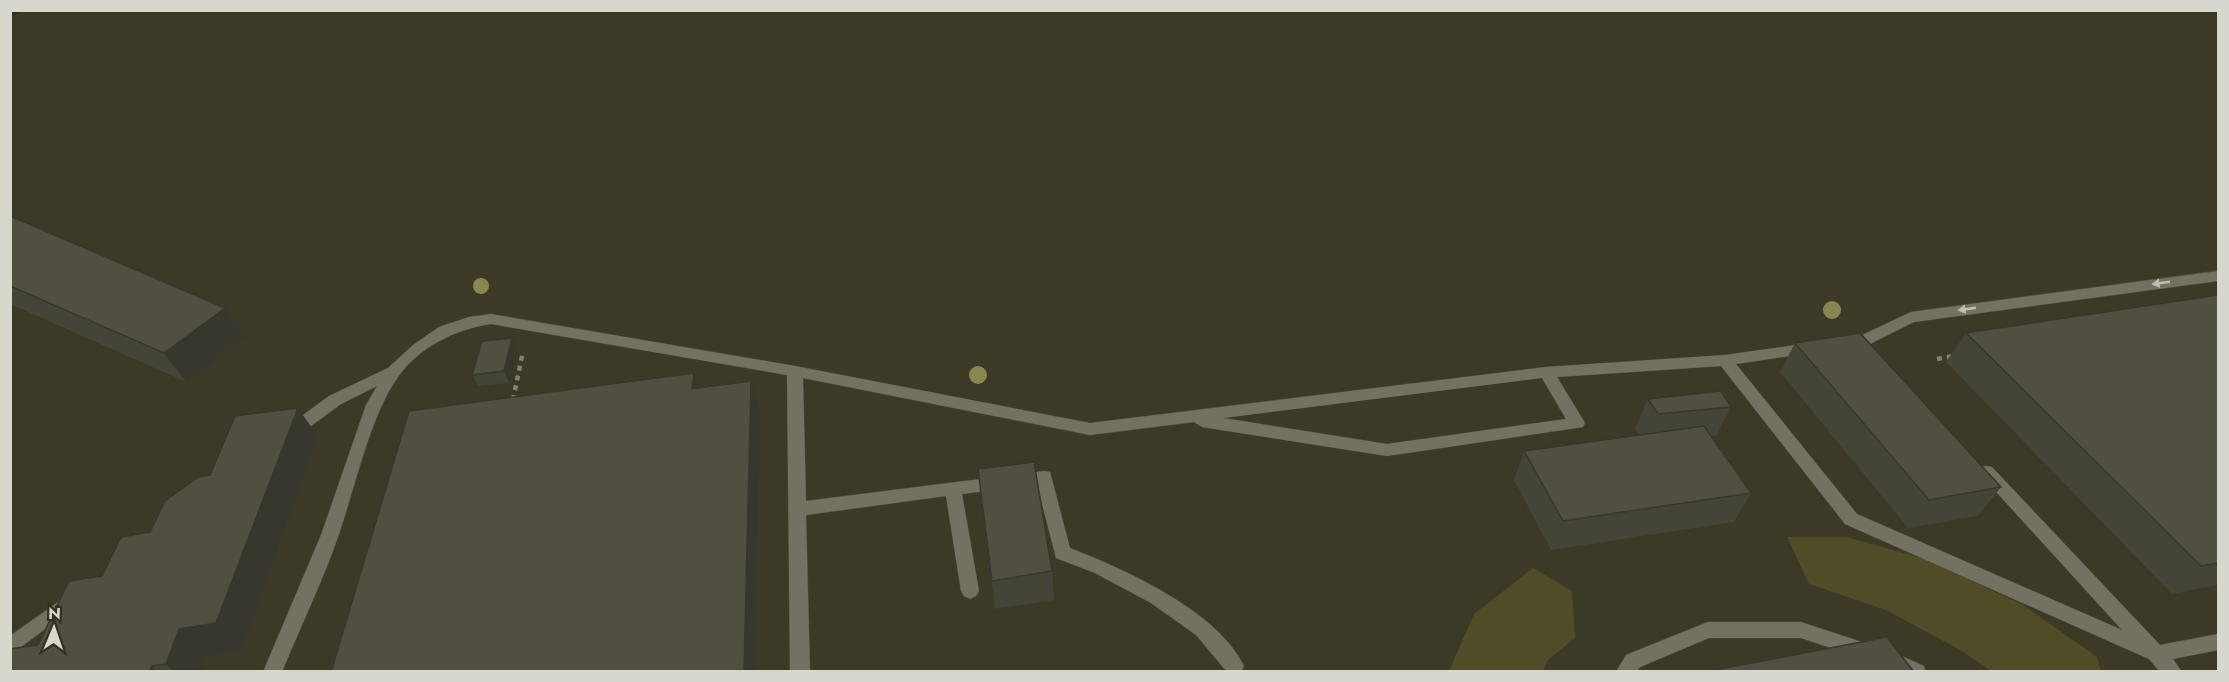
<svg xmlns="http://www.w3.org/2000/svg" width="2229" height="682" font-family="Jost,sans-serif">
	<style>
		.built { fill: #3c3a26 }
		.green { fill: #504c28 }
		.lines { fill: none; stroke-linecap: round; stroke-linejoin: round }
		.minor-casing { stroke: #4f4e42; stroke-width: 1 }
		.path { stroke: #808075; stroke-width: 4.5; stroke-dasharray: 5 5; stroke-linecap: butt }
		.minor { fill: #727162; fill-rule: evenodd }
		.tree { fill: #8a8652 }
		.wall { fill: #454438 }
		.shaded-wall { fill: #38372e }
		.building { fill: #504f41; stroke: #38372e; stroke-width: 1.5 }
		.oneway { fill: #bebeb3 }
	</style>
	<rect width="100%" height="100%" fill="#323124"/>
	<path class="built" d="M23,11H2218V671L11,672L10,17Z"/>
	<path class="green" d="M1787,537H1847L1925,559L2023,605L2097,657L2101,671H1991L1962,651L1886,610L1809,584Z
		M1533,568L1572,591L1575,638L1548,660L1543,671H1449L1474,614Z"/>
	<g class="lines">
		<defs>
			<path id="minor" d="M2218,271V281L1914,322L1868,345L1846,349L1838,344L1841,340L1860,336L1911,312Z
				M491,314L795,366L1090,423L1546,367L1725,355L1811,343L1819,348L1816,352L1736,364L1857,514L2122,630L1978,472L1980,467L1986,466L1992,467L2160,645L2218,634V650L2173,659L2182,672H2160L2149,659L1845,524L1721,366L1557,377L1585,423L1583,427L1387,456L1202,427L1194,422L1090,435L803,378L806,501L1044,471L1050,472L1070,548C1124,569 1218,611 1244,666L1241,672H1227L1196,635L1151,603L1095,573L1056,558L1037,484L962,494L979,591L976,596L970,599L964,596L961,591L946,496L806,515L810,672H790L787,375L491,324C456,329 419,347 398,377C371,414 355,487 340,531C324,579 301,625 282,672H263L321,535L366,405L377,386L341,404L296,437H284L282,433L284,429L329,396L388,368L413,345L439,327L469,317ZM1542,378L1566,419L1387,444L1223,418Z
				M68,595L74,598L77,603L74,608L10,655V636Z
				M1708,622H1801L1871,645L1873,651L1871,657L1864,659L1801,638H1709L1640,667L1636,672H1616L1626,655Z
				M1893,652L1924,666L1926,672C1912,672 1891,676 1883,660L1886,654Z"/>
		</defs>
		<use href="#minor" class="minor-casing"/>
		<path class="path" d="M1937,359L1954,356
			M513,400L523,351"/>
		<use href="#minor" class="minor"/>
	</g>
	<g class="tree">
		<circle cx="481" cy="286" r="8"/>
		<circle cx="1832" cy="310" r="9"/>
		<circle cx="978" cy="375" r="9"/>
	</g>
	<path class="wall" d="M10,216L245,337L186,382L10,304Z
		M2218,295V585L2172,594L1946,362L1966,333Z
		M1795,343L2001,487L1978,516L1908,528L1780,372Z
		M518,350L509,383L478,386L472,375Z
		M1648,399L1731,407L1716,436H1711L1751,493L1734,522L1551,550L1514,480L1524,451L1639,435L1635,428Z
		M298,408L318,437L242,651L206,657L200,672H10L38,645L102,576L150,532Z
		M978,469L1052,571L1054,600L995,609Z"/>
	<path class="shaded-wall" d="M225,308L245,337L186,382L164,353Z
		M512,338L518,350L509,383L504,371Z
		M694,373L704,402L692,389Z
		M751,381L760,410L755,672H744Z
		M298,408L318,437L242,651L206,657L200,672H174L166,664L179,629Z
		M152,666L157,672H149Z"/>
	<path class="building" d="M10,216L225,308L164,353L10,286Z
		M2218,295V563L2201,566L1966,333Z
		M1860,333L2001,487L1929,500L1795,343Z
		M512,338L504,371L472,375L482,341Z
		M694,373L692,389L751,381L744,672H331L409,411Z
		M1721,391L1731,407L1658,414L1648,399Z
		M298,408L216,623L179,629L166,664L152,666L149,672H10V649L38,645L69,581L102,576L121,537L150,532L165,501L198,477L210,475L235,416Z
		M1704,426L1751,493L1563,521L1524,451Z
		M1034,462L1052,571L992,581L978,469Z
		M1887,637L1914,672H1705Z"/>
	<defs><path id="oneway-solid" d="M-6-.8H1V-3.2L6.5 0L1 3.2V.8H-6Z" transform="scale(1.5)"/></defs>
	<g class="oneway">
		<use href="#oneway-solid" transform="translate(2161 283) rotate(172)"/>
		<use href="#oneway-solid" transform="translate(1967 309) rotate(172)"/>
	</g>
	<rect width="2229" height="682" fill="none" stroke="#d7d7ce" stroke-width="24"/>
	<g transform="translate(54 628) rotate(2)" stroke="#323124" stroke-width="4.5" paint-order="stroke">
	<path d="M0-4.5L10 22L0 15L-10 22Z" fill="#d7d7ce"/>
	<text y="-9" font-size="16" font-weight="bold" text-anchor="middle" fill="#d7d7ce">N</text>
	</g>
</svg>
